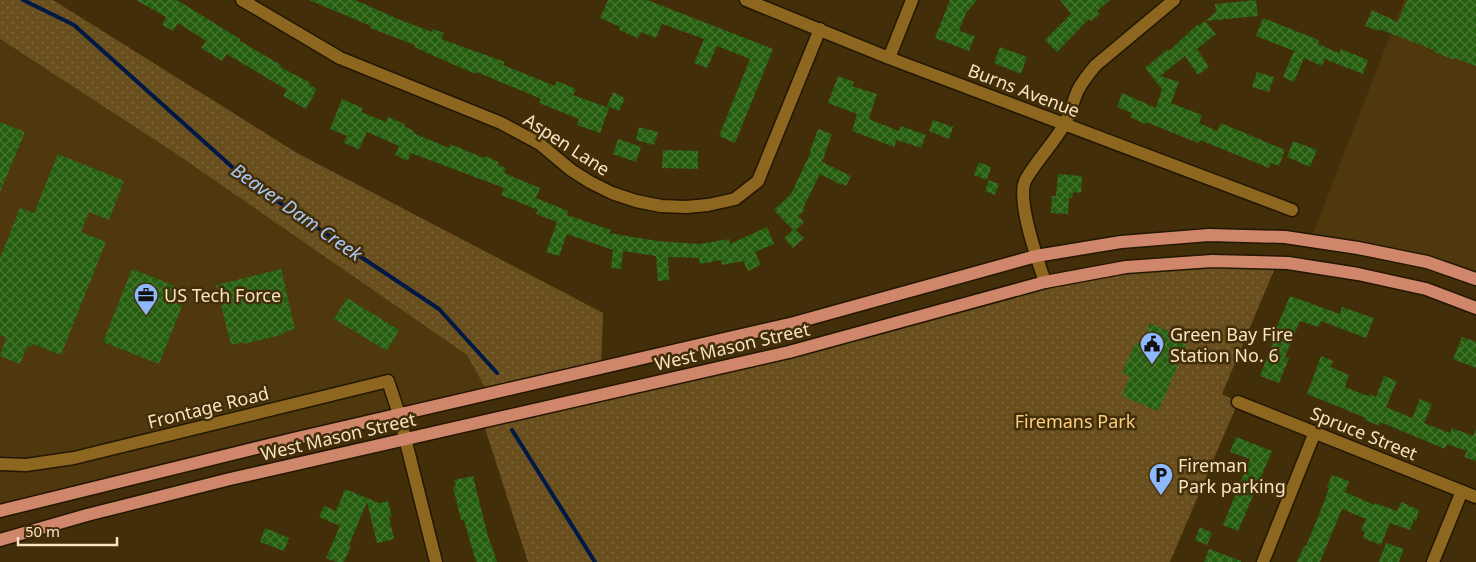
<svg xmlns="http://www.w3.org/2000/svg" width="1476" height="562" font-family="'Noto Sans',sans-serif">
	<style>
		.built { fill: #4f380e }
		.green { fill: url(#green-dots) }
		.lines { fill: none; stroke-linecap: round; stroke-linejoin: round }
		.stream { stroke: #001845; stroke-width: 4 }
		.building { fill: url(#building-cross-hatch) }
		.minor-casing { stroke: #231703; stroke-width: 15 }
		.primary-casing { stroke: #231703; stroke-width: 15 }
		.minor { stroke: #8d671f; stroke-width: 12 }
		.primary { stroke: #d0866a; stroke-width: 12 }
		.labels { text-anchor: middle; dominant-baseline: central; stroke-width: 5; stroke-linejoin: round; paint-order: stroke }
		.street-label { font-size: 18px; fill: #f8e3c2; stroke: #422e08 }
		.poi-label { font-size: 18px; fill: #f8e3c2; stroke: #422e08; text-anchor: start }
		.park-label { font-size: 18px; fill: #fece80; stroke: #422e08 }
		.water-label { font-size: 19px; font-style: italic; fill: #a9c7f6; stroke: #422e08 }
	</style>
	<defs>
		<pattern id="green-dots" width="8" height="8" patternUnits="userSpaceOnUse" patternTransform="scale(1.25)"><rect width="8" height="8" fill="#694e1e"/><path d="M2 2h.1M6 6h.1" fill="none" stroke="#7f673d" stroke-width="1.8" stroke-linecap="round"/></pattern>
		<pattern id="building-cross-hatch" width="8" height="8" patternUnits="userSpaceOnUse" patternTransform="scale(1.25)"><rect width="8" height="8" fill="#265e10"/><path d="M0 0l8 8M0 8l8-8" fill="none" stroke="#467531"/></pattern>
	</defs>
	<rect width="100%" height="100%" fill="#422e08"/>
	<path class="built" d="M1404,0H1476V279L1310,241Z
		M0,39L172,151L467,355L488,393L0,511Z"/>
	<path class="green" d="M0,0H53L297,153L603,313L601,367L488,393L467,355L172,151L0,39Z
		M1277,263L1222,394L1238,402L1170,562H528L483,422L1126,267Z"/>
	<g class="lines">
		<path class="stream" d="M23,0L74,25L250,183L439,309L497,373
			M512,430L595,562"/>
	</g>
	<path class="building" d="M136,0H177L240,39V41L281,65L280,67L311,83L309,85L317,89L306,109L283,96L287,90L227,54L222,61L201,48L206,41L178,23L173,31L162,25L166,17Z
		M309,0H355L398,19L432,32L433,29L444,33L441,39L505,62L503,65L555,86L557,81L576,89L573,95L609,108L600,133L577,125L579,119L539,103L541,99L477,72L476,74L459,67L414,47L415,45L370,28L371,26Z
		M608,0H647L773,49L735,143L719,136L750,59L717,46L707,68L694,63L704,39L662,24L656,38L641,32L638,38L619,30L620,27L600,18Z
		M950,0H977L966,13L959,31L975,36L969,51L935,38Z
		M1060,0H1110L1097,11L1100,14L1091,21L1089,19L1057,52L1045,40L1071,14Z
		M1256,0L1258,16L1205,21L1216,12L1215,4Z
		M1407,0H1476V66L1454,58V60L1434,52V50L1379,29L1378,31L1365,26L1372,10L1398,22Z
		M1263,18L1319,40L1318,44L1339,53L1341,49L1368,60L1363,74L1325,59L1322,66L1304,58L1294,82L1283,77L1294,51L1256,36Z
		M1205,21L1216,34L1197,49L1209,67L1198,75L1185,56L1160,76L1179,82L1171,103L1202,115L1199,123L1217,131L1221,123L1285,150L1279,166L1271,163L1269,168L1200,140L1198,143L1146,122L1145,124L1130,117L1132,113L1117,107L1122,93L1156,108L1162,89L1145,68L1168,49L1169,51L1198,24L1199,26Z
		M1000,47L1027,57L1021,74L994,63Z
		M1257,72L1274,77L1269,92L1252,87Z
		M838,76L854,82L852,86L877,94L869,119L899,131L901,126L926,135L921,148L897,140L894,147L852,131L857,114L828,103Z
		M613,92L625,98L619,111L607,106Z
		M342,99L363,108L361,112L386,122L388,117L405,124L404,126L414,131L413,133L449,148L450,144L484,158L485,156L499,162L498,165L506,168L504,173L540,188L536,198L568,211L567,215L611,230L609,233L657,241L699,244L729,239L730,244L767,227L774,244L755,252L761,265L748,271L743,261L722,265L721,260L700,264L699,258L668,257L669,280L658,281L656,256L623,251L621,269L611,268L613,250L567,234L559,256L546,252L557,222L536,214L538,210L501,195L504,188L411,153L408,161L395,155L399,146L367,132L359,149L344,143L347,136L330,129Z
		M933,120L953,127L949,139L929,131Z
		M0,122L25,132L0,192Z
		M639,127L658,132L654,145L636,140Z
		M818,129L832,134L822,162L851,176L846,186L842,183L841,185L820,174L803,208L805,210L798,216L804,222L796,230L804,238L793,248L784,238L793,230L774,210L791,194L811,152L810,151Z
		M618,139L641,147L636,162L613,154Z
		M1293,141L1317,150L1310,167L1287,157Z
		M663,150L698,151V169L662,168Z
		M58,154L124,181L109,220L89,212L81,232L106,242L61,355L33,344L31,347L27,346L20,364L0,356L6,337L0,335V258L20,208L34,213Z
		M979,162L991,167L987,180L974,175Z
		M1058,174L1082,176L1081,193L1073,192L1072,198H1069L1068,214L1051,213L1052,196H1056Z
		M989,180L999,184L995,195L985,191Z
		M132,269L188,291L159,364L103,342Z
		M281,269L295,329L283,332L284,334L273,337L244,344L243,342L231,345L216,285Z
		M1290,296L1340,314L1342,307L1374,318L1366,338L1321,321L1318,327L1300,321L1285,357L1289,358L1279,383L1260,376L1277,331H1275Z
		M347,298L399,330L387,351L334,319Z
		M1150,323L1189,340L1158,411L1122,396L1130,376L1122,373L1136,342L1142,344Z
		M1462,337L1476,342V368L1453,359Z
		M1321,356L1333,361L1331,367L1349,375L1345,387L1365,395L1369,396L1370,394L1376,397L1384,376L1397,381L1386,407L1412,418L1420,399L1432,404L1424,423L1450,433L1452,428L1473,436L1476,429V461L1464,457L1467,451L1447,444L1445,449L1380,422L1379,426L1365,420L1366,418L1307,394Z
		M1236,437L1272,451L1238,531L1223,525L1250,459L1230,452Z
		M1332,475L1349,481L1345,492L1375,505V503L1397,511L1401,502L1419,510L1416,521L1414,520L1410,530L1390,523L1381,545L1363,538L1365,532L1361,530L1366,519L1342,509L1320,562H1297L1304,546H1306L1322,507L1329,488L1327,487Z
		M473,476L487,533L497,562H476L464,520H461L453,487L456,486L454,480Z
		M345,489L379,503L388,501L392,517H389L394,539L377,543L367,502L349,545L351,546L344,562H336L326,558L340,526L319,517L324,506L336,511Z
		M1200,527L1212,533L1207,545L1195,540Z
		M265,528L289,538L284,551L260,542Z
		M1386,543L1404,549L1399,562H1379Z
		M1209,549L1241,561V562H1204Z"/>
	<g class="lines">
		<defs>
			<path id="minor" d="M242,0L340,58L501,123L540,144L571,170L590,182L612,193L636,201L661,206L686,207L708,205L735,199L758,181L820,29
				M746,0L889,58L1292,210
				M889,58L912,0
				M1045,282C1038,261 1015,198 1026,179C1037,160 1053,144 1064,125C1070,115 1073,101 1078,90C1083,81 1089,73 1096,65L1174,0
				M1238,402L1476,497
				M0,464L26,465L74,458L388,381L399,414L436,562
				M1263,562L1315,432
				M1433,562L1462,491"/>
			<path id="primary" d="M0,511L293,439L794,323L1036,256L1121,242L1209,235L1285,237L1358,248L1427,262L1476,279
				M0,540L87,515L230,479L789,352L1045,282L1126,267L1212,261L1288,263L1358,274L1426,289L1476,308"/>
		</defs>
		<use href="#minor" class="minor-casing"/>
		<use href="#primary" class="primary-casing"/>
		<use href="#minor" class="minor"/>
		<use href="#primary" class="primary"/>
	</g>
	<defs>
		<symbol id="office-pin" viewBox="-11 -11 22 30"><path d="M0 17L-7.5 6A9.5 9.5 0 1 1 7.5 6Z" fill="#8db9fc" stroke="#422e08"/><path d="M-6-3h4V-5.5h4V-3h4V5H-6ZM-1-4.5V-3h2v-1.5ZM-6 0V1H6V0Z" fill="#111"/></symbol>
		<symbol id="civic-pin" viewBox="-11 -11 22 30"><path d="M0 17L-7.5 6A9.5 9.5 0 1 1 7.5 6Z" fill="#8db9fc" stroke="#422e08"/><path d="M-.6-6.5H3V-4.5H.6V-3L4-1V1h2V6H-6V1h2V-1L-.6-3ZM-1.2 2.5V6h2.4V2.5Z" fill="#111"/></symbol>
		<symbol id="parking-pin" viewBox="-11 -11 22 30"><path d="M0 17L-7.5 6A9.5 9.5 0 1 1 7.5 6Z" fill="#8db9fc" stroke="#422e08"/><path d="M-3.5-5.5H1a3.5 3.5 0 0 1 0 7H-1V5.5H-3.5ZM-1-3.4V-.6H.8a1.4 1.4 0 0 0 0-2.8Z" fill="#111"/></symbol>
	</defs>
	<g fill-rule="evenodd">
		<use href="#office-pin" x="132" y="281" width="28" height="38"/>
		<use href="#civic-pin" x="1138" y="330" width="28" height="38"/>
		<use href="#parking-pin" x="1147" y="461" width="28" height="38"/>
	</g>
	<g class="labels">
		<g class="street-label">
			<text transform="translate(1024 90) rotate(21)">Burns Avenue</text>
			<text transform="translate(567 144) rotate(33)">Aspen Lane</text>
			<text transform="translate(732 346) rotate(-13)">West Mason Street</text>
			<text transform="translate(208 407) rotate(-14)">Frontage Road</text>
			<text transform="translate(1364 433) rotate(22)">Spruce Street</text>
			<text transform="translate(338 436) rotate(-13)">West Mason Street</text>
		</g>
		<g class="poi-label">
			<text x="164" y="295">US Tech Force</text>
			<text x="1170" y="334">Green Bay Fire<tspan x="1170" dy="21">Station No. 6</tspan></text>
			<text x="1178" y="465">Fireman<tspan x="1178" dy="21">Park parking</tspan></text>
		</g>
		<g class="park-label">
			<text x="1075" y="421">Firemans Park</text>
		</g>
		<g class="water-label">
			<text transform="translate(297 212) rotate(35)">Beaver Dam Creek</text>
		</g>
	</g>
	<path d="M18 537v8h99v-8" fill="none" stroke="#f8e3c2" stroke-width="2.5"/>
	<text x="25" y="537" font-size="15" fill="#f8e3c2" stroke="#422e08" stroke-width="4" paint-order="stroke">50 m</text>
</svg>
